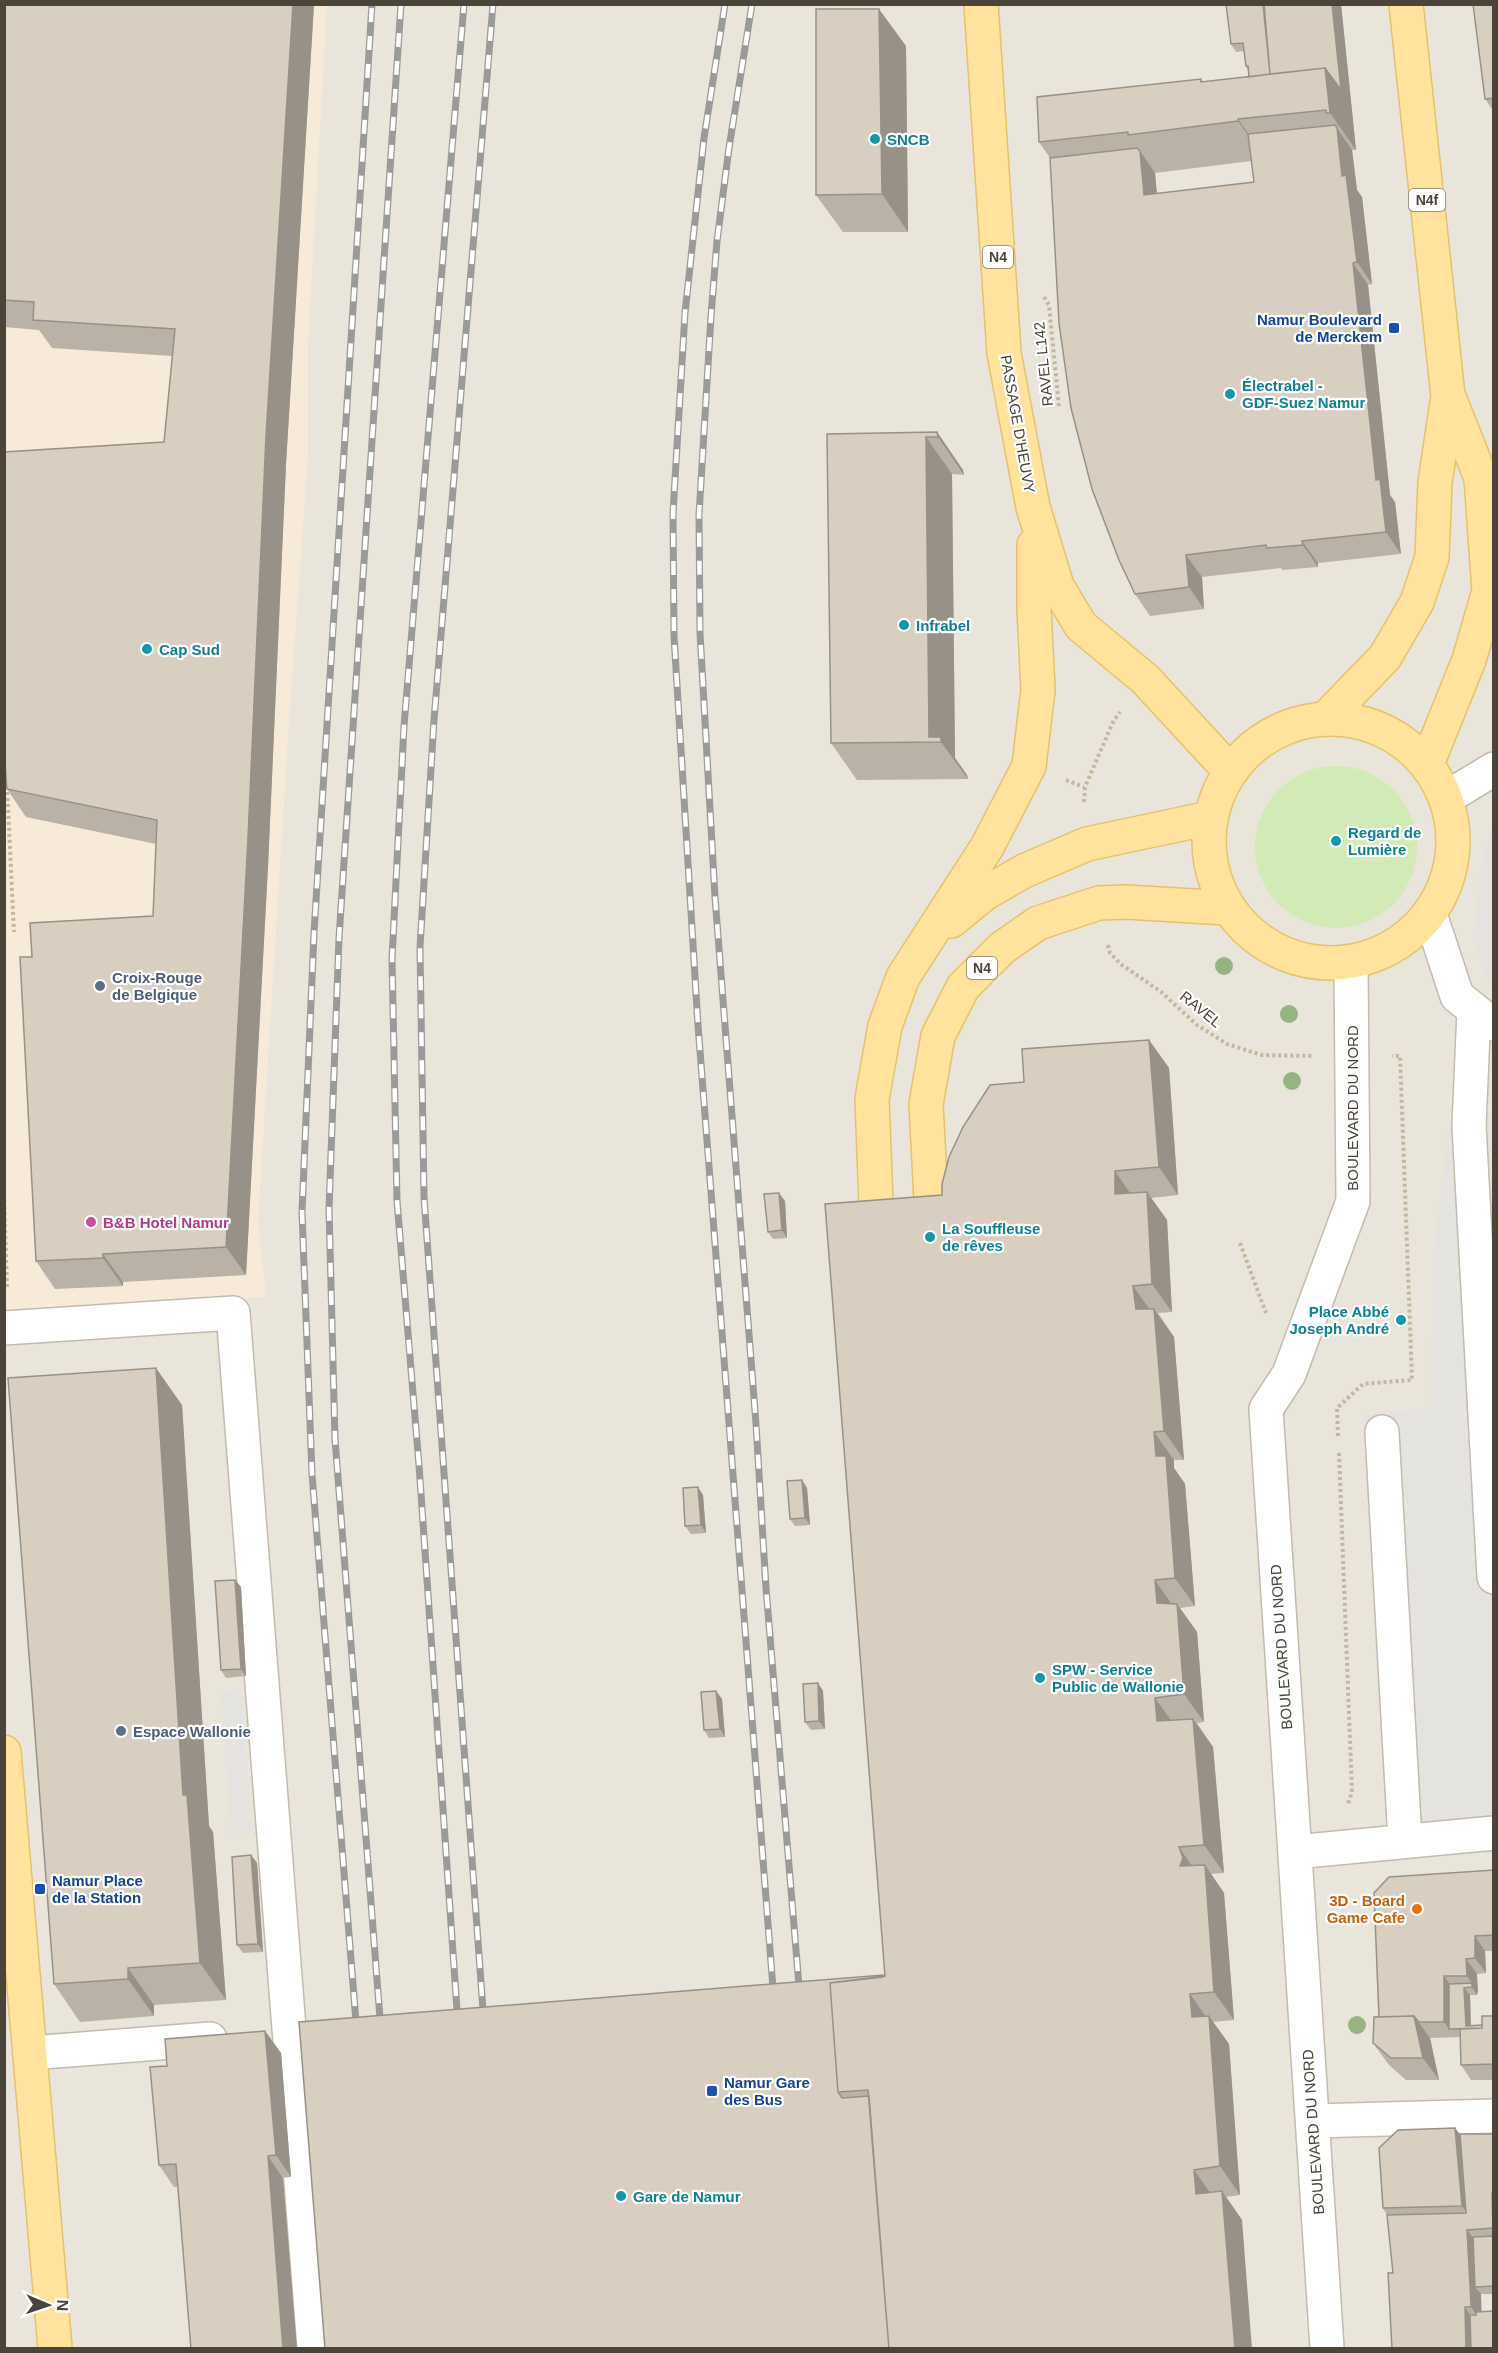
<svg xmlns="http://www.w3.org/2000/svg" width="1498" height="2353" font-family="Helvetica,sans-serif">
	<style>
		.residential { fill: #eae5da }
		.commercial { fill: #f7ead8 }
		.green { fill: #d2eab5 }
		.parking { fill: #e5e3e0 }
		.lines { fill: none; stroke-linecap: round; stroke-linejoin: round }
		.minor-casing { stroke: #c2bbae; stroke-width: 36 }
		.major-casing { stroke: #e6c16a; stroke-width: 36 }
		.path { stroke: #c4b79f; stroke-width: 4; stroke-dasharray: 3 3; stroke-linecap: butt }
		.minor { stroke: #fff; stroke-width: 33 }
		.major { stroke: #ffe39c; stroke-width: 33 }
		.rail-casing { stroke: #9a9a9a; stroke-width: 7 }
		.rail { stroke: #fff; stroke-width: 4.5; stroke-dasharray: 14; stroke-linecap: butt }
		.tree { fill: #97b381 }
		.wall { fill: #bab2a6; fill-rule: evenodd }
		.shaded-wall { fill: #979187 }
		.building { fill: #d8cfc1; stroke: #979187; stroke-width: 1.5 }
		.culture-dot { fill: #0f9aa8; stroke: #fff; stroke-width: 2 }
		.transit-dot { fill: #1a4fb4; stroke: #fff; stroke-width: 2 }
		.service-dot { fill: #5c6f8a; stroke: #fff; stroke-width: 2 }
		.hotel-dot { fill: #d1479c; stroke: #fff; stroke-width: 2 }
		.food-dot { fill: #e8710a; stroke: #fff; stroke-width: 2 }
		.labels { text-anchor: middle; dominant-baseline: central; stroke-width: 4.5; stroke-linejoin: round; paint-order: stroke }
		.shield { fill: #fff; stroke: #817c74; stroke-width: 1.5 }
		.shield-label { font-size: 14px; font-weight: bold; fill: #4b4439 }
		.culture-label { font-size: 15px; font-weight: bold; fill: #0d838f; stroke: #fff; text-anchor: start }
		.transit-label { font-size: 15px; font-weight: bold; fill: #164399; stroke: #fff; text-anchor: start }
		.street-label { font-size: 15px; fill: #4b4439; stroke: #fff }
		.service-label { font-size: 15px; font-weight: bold; fill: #4e5e75; stroke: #fff; text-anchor: start }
		.hotel-label { font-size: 15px; font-weight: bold; fill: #b23c85; stroke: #fff; text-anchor: start }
		.food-label { font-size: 15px; font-weight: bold; fill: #c56008; stroke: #fff; text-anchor: end }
	</style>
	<rect width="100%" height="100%" fill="#f6f3ec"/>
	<path class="residential" d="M5,5H1493V2348H5Z"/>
	<path class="commercial" d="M5,5H327L308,345V453L289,722L258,1222L266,1297L5,1312Z"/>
	<path class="green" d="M1255 847a81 81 0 1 1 162 0a81 81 0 1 1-162 0Z"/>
	<path class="parking" d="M1493,825V989L1490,986L1473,942L1481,865Z
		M1493,1116V1853L1390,1859L1375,1644L1363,1415L1431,1408L1433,1261L1449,1119Z
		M241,1690L252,1832L231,1833L221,1691Z"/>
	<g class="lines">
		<defs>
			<path id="minor" d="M1446,798L1494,769
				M1430,914L1457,996L1492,1024
				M1474,1010L1469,1126L1494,1577
				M4,1328L233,1313L314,2348
				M1382,1432L1405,1841
				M1295,1852L1494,1833
				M30,2053L210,2039
				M1313,2121L1494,2116
				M1327,2348L1266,1409L1289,1374L1353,1201L1351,963"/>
			<path id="major" d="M981,4L1004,353L1033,507L1057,586L1081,626L1145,679L1230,771
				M1326,718L1385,657L1417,602L1432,557L1435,482L1448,396L1406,4
				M1209 841a122 122 0 1 1 244 0a122 122 0 1 1-244 0Z
				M1427,764L1469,660L1489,591L1481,478L1449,397
				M951,921L984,894L1024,871L1087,844L1210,818
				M932,1219L926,1104L938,1036L963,987L1002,948L1038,923L1099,903L1126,902L1227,908
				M877,1230L872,1099L885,1026L903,977L987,847L1029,766L1038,690L1034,609V545
				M4,1752L55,2348"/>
		</defs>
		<use href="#minor" class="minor-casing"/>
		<use href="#major" class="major-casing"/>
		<path class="path" d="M1044,297L1049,305L1059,407
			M1066,780L1084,787
			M7,786L14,932
			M1084,802L1085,787L1113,722L1120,712
			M1108,945L1110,953L1122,965L1160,991L1197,1025L1227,1044L1262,1055L1312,1056
			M4,1194L7,1287
			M1240,1243L1266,1313
			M1338,1436L1337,1408L1363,1384L1412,1380L1400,1056H1392
			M1339,1453L1352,1792L1348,1804"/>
		<use href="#minor" class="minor"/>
		<use href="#major" class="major"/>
		<defs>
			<path id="rail" d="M725,4L704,138L685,313L673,513L674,636L698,1025L774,2001
				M752,4L729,148L717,241L711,316L699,515L700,633L715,897L756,1424L766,1588L800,1998
				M458,2024L419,1465L397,1201L392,959L404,726L464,4
				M484,2024L424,1197L420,947L434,720L493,4
				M381,2031L335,1439L329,1208L339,938L401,4
				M357,2034L312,1474L302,1212L314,933L372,4"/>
		</defs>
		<use href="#rail" class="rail-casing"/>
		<use href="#rail" class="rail"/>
	</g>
	<g class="tree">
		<circle cx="1224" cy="966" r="9"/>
		<circle cx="1289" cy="1014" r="9"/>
		<circle cx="1292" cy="1081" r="9"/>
		<circle cx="1357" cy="2025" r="9"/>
	</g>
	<path class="wall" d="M4,4H314L286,464L268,866L246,1275L123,1282V1286L55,1289L36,1261L32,957L153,916L156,844L26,817L7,789L164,442L172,356L52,348L39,330L4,327Z
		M1223,4H1341L1356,150H1352L1357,190L1362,197L1372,284L1368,285L1390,495L1395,502L1401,554L1318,563V567L1282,570L1281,568L1202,577L1204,609L1150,616L1135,594L1050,158L1039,142L1201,79L1203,82L1249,77L1248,70L1246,66L1244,51L1236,52L1231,44L1226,5L1224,6ZM1251,161L1254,182L1157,194L1155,173Z
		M1494,4V112L1485,99Z
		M906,46L908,232H843L816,195Z
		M937,432L963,470L964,475L952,474L955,758L967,775L968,779L857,780L831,743L827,434Z
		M1149,1040L1169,1068L1178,1195L1151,1198L1167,1220L1172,1312L1158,1313L1174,1337L1184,1460H1174V1468L1185,1484L1195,1606L1180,1608L1197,1632L1204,1722L1197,1723L1213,1747L1224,1873L1211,1874L1224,1893L1234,2020L1213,2022L1229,2044L1240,2195L1226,2197L1242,2220L325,2349L885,1976L942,1195L1024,1082Z
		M785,1201L787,1238L773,1239L768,1232Z
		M182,1405L209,1826L213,1832L226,2000L154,2005V2016L80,2022L54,1984Z
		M802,1480L807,1488L810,1525L795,1526L790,1519Z
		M703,1495L706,1533L691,1534L685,1526Z
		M235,1580L241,1587L246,1676L226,1678L221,1670Z
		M818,1683L823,1691L825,1729L811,1730L805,1722Z
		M716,1691L722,1699L725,1737L709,1738L704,1730Z
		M251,1855L257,1863L263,1952L243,1953L237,1945Z
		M1494,1870V1951H1485L1486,1973L1477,1974V1995H1470L1471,2025H1482L1494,2016V2080H1471L1461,2065L1460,2037L1430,2038L1439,2080H1406L1389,2065L1373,2043L1379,2017Z
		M265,2031L281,2053L291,2177L174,2187L159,2165Z
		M1455,2128L1460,2134H1494V2294H1481V2311L1494,2349L1393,2273L1387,2215L1383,2208Z"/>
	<path class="shaded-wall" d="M293,4H314L286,464L268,866L246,1275L226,1247L266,436Z
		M1332,4H1341L1356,150L1330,113L1325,68Z
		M879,9L906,46L908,232L882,194Z
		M1238,119L1264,156L1265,159L1238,121Z
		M1337,128L1352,150L1357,190L1362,197L1372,284L1357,262L1342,176Z
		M1140,151L1155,173L1159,217L1144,195Z
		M1353,263L1368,285L1390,495L1395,502L1401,554L1386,532L1376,480Z
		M937,432L963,470L964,475L938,437Z
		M926,437L952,474L955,758L967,775L968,779L941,742L929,737Z
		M1302,541L1318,563V567L1303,545Z
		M1186,555L1202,577L1204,609L1189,587Z
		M1149,1040L1169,1068L1178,1195L1159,1167Z
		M1115,1171L1134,1199L1115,1194Z
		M1147,1192L1167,1220L1172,1312L1152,1284Z
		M779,1193L785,1201L787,1238L782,1230Z
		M103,1254L123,1282V1286L103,1258Z
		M1133,1286L1153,1314L1136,1309Z
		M1154,1309L1174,1337L1184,1460L1164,1431Z
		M156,1368L182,1405L209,1826L213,1832L226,2000L200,1963L183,1795Z
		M1154,1432L1174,1460V1468L1185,1484L1195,1606L1175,1578L1156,1456Z
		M802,1480L807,1488L810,1525L805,1518Z
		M698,1487L703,1495L706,1533L701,1525Z
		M235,1580L241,1587L246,1676L241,1669Z
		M1155,1580L1175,1609L1157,1603Z
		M1177,1604L1197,1632L1204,1722L1184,1694Z
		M818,1683L823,1691L825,1729L819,1721Z
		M716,1691L722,1699L725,1737L720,1729Z
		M1155,1698L1175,1726L1157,1721Z
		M1193,1719L1213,1747L1224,1873L1204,1845Z
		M1179,1847L1198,1875L1180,1866Z
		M251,1855L257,1863L263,1952L258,1944Z
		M1205,1865L1224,1893L1234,2020L1214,1992Z
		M1475,1936L1485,1951L1486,1973L1475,1958Z
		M1466,1959L1477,1974L1478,1991L1467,1976Z
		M128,1968L154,2005V2016L128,1979Z
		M1444,1976L1455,1991L1449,2029L1444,2022Z
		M1472,1983L1478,1991L1477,1995L1472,1987Z
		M1464,1988L1470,1995L1471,2033L1466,2026Z
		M1190,1994L1209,2021V2016L1229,2044L1240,2195L1220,2166L1192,2017Z
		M1414,2016L1430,2038L1439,2080L1423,2058Z
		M265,2031L281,2053L291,2177L276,2155Z
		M1455,2128L1471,2150L1477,2228L1462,2206Z
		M268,2156L283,2178L297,2349H283Z
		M1194,2170L1214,2198L1196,2194Z
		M1222,2191L1242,2220L1252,2349H1235Z
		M1467,2230L1478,2245L1475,2287L1481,2294L1482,2322L1471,2307Z
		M1465,2307L1475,2323L1476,2349H1466Z"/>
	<path class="building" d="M4,4H293L266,436L248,838L226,1247L103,1254V1258L36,1261L20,957H32L30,923L153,916L157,820L7,789L4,752V452L164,442L175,329L33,320L34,302L4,300Z
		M1226,4H1264L1270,74L1249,77L1248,66H1246L1243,43L1231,44Z
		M1263,4H1332L1341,90L1325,68L1270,74Z
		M1473,4H1494V98L1485,99Z
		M816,9H879L882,194L816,195Z
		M1325,68L1330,113H1326V110L1238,119V121L1128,135V132L1039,142L1037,97L1201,79V82Z
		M1335,125L1337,128L1342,176L1346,175L1357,262L1353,263L1376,480L1380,479L1386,532L1302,541L1303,545L1267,548L1266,545L1186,555L1189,587L1135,594L1119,560L1092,489L1071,408L1059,323L1050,158L1137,148L1140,151L1144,195L1254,182L1248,134Z
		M937,432L938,437H926L929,737H941V742L831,743L827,434Z
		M1149,1040L1159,1167L1115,1171V1194L1147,1192L1152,1284L1133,1286L1136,1309H1154L1164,1431L1154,1432L1156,1456H1166L1175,1578L1155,1580L1157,1603L1177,1604L1184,1694L1155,1698L1157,1721L1193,1719L1204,1845L1179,1847L1183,1858L1180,1866L1205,1865L1214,1992L1190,1994L1192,2017L1209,2016L1220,2166L1194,2170L1196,2194L1222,2191L1235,2349H889L868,2090L838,2092L830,1983L885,1976L825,1204L942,1195V1184L949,1157L963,1127L990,1085L1024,1082L1022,1049Z
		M779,1193L782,1230L768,1232L764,1194Z
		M156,1368L183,1795H187L200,1963L128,1968V1979L54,1984L8,1378Z
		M802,1480L805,1518L790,1519L787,1481Z
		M698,1487L701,1525L685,1526L683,1488Z
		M235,1580L241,1669L221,1670L215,1581Z
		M818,1683L819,1721L805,1722L803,1684Z
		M716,1691L720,1729L704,1730L701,1692Z
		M251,1855L258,1944L237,1945L232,1857Z
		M1494,1870V1935L1475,1936V1958L1466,1959L1467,1976H1444V2022H1419L1414,2016L1379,2017L1374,1893L1389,1877Z
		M883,1975V1977L830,1983L838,2092L842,2098L869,2096L889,2349H325L299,2022Z
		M1472,1983V1987L1464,1988L1466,2026L1482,2025V2028L1449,2029V1984Z
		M1414,2016L1423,2058H1391L1373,2043L1374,2017Z
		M1482,2016H1494V2064L1461,2065L1460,2029L1482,2028Z
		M265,2031L276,2155L268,2156L283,2349H191L176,2164L159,2165L150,2067L167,2066L165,2039Z
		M1455,2128L1462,2206L1383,2208L1379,2148L1398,2130Z
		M1460,2134H1494V2193H1492L1493,2228L1467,2230L1471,2304V2307H1465L1466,2349H1392L1388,2273H1393L1387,2215L1466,2213Z
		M1494,2236V2286L1475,2287L1473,2237Z
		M1494,2311V2349H1471L1470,2315H1476V2312Z"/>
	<g class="culture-dot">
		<circle cx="875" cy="139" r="6"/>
		<circle cx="1230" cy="394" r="6"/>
		<circle cx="904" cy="625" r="6"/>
		<circle cx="147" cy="649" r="6"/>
		<circle cx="1336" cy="841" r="6"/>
		<circle cx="930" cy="1237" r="6"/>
		<circle cx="1401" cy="1320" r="6"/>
		<circle cx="1040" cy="1678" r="6"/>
		<circle cx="621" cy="2196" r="6"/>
	</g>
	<g class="transit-dot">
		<rect x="1388" y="322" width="12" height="12" rx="3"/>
		<rect x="34" y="1883" width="12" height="12" rx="3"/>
		<rect x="706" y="2085" width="12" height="12" rx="3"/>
	</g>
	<g class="service-dot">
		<circle cx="100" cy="986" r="6"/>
		<circle cx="121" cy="1731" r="6"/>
	</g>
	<circle class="hotel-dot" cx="91" cy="1222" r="6"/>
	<circle class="food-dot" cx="1417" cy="1909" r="6"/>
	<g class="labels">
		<g class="shield">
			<rect x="1409" y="189" width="36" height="22" rx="4.5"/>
			<rect x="983" y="246" width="30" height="22" rx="4.5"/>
			<rect x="967" y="957" width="30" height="22" rx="4.5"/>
		</g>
		<g class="shield-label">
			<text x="1427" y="200">N4f</text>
			<text x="998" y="257">N4</text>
			<text x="982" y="968">N4</text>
		</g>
		<g class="culture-label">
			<text x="887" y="139">SNCB</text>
			<text x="1242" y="385">Électrabel -<tspan x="1242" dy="17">GDF-Suez Namur</tspan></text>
			<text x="916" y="625">Infrabel</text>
			<text x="159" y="649">Cap Sud</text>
			<text x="1348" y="832">Regard de<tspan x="1348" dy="17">Lumière</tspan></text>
			<text x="942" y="1228">La Souffleuse<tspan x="942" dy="17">de rêves</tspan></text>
			<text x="1389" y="1311" text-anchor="end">Place Abbé<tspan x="1389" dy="17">Joseph André</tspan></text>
			<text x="1052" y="1669">SPW - Service<tspan x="1052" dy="17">Public de Wallonie</tspan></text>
			<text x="633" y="2196">Gare de Namur</text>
		</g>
		<g class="transit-label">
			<text x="1382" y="319" text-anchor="end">Namur Boulevard<tspan x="1382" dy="17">de Merckem</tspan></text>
			<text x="52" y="1880">Namur Place<tspan x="52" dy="17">de la Station</tspan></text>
			<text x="724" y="2082">Namur Gare<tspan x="724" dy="17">des Bus</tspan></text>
		</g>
		<g class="street-label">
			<text transform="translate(1043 364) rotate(-96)">RAVEL L142</text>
			<text transform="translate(1018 424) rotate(80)">PASSAGE D'HEUVY</text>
			<text transform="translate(1201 1009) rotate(39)">RAVEL</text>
			<text transform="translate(1352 1108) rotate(-90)">BOULEVARD DU NORD</text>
			<text transform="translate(1281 1647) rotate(-94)">BOULEVARD DU NORD</text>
			<text transform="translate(1313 2132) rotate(-94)">BOULEVARD DU NORD</text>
		</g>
		<g class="service-label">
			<text x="112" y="977">Croix-Rouge<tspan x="112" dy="17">de Belgique</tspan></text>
			<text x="133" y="1731">Espace Wallonie</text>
		</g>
		<g class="hotel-label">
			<text x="103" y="1222">B&amp;B Hotel Namur</text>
		</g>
		<g class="food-label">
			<text x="1405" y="1900">3D - Board<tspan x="1405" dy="17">Game Cafe</tspan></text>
		</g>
	</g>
	<rect width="1498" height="2353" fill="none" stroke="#4b4439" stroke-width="12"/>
	<g transform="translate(48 2305) rotate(92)" stroke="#ffffff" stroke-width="4.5" paint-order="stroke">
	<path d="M0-4.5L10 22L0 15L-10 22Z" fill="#4b4439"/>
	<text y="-9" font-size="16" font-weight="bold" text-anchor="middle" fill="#4b4439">N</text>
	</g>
</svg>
